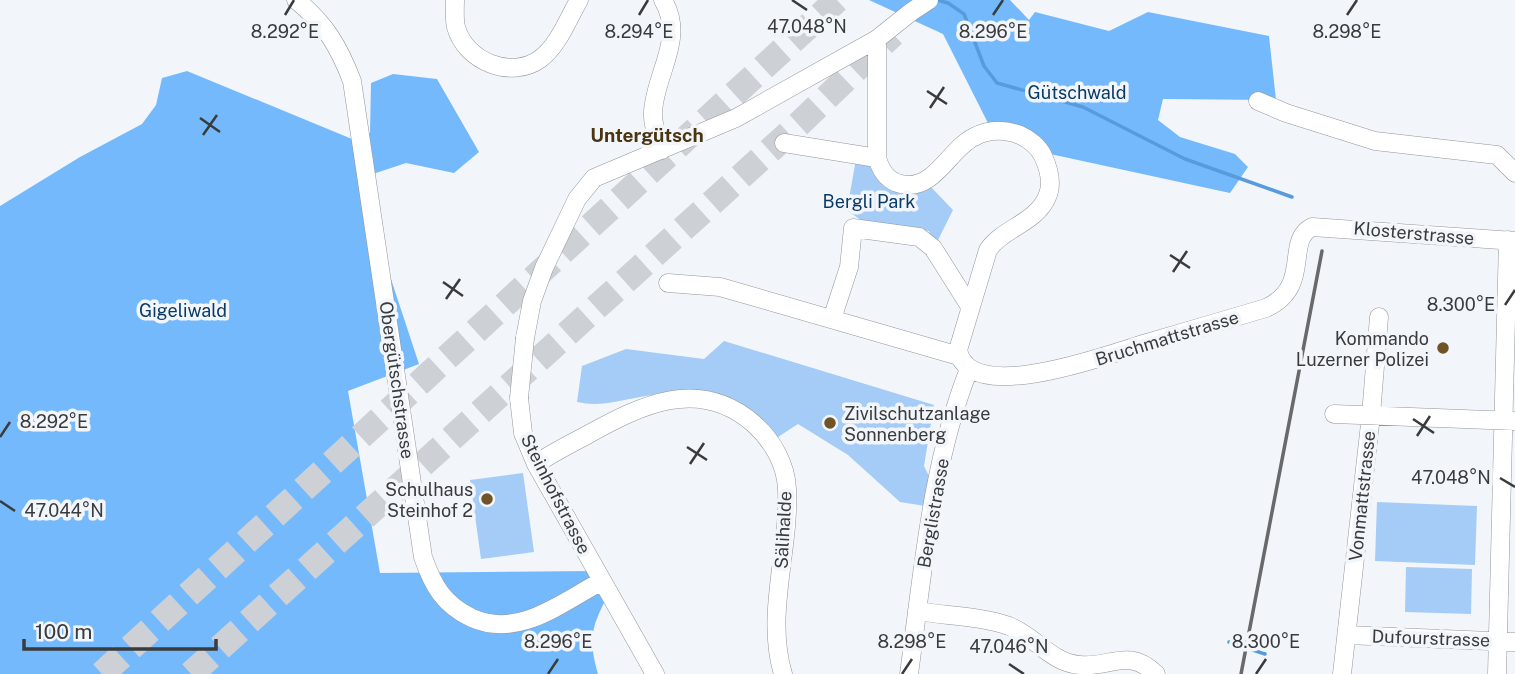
<svg xmlns="http://www.w3.org/2000/svg" width="1515" height="674" font-family="'Public Sans',sans-serif">
	<style>
		.green { fill: #a4ccf6 }
		.forest { fill: #75b9fd }
		.lines { fill: none; stroke-linecap: round; stroke-linejoin: round }
		.stream { stroke: #589bdd; stroke-width: 3.5 }
		.highway-tunnel { stroke: #cdd1d5; stroke-width: 26; stroke-dasharray: 26 13; stroke-linecap: butt }
		.minor-casing { stroke: #92969a; stroke-width: 19 }
		.minor { stroke: #fff; stroke-width: 18 }
		.rail { stroke: #67696b; stroke-width: 3.5 }
		.minor-bridge-casing { stroke: #92969a; stroke-width: 19; stroke-linecap: butt }
		.minor-bridge { stroke: #fff; stroke-width: 18 }
		.ticks { fill: none; stroke: #393b3c; stroke-width: 2.5 }
		.poi-dot { fill: #705326; stroke: #f2f6fb; stroke-width: 2.5 }
		.labels { text-anchor: middle; dominant-baseline: central; stroke-width: 7; stroke-linejoin: round; paint-order: stroke }
		.park-label { font-size: 18px; fill: #093b66; stroke: #f2f6fb }
		.street-label { font-size: 18px; fill: #393b3c; stroke: #f2f6fb }
		.poi-label { font-size: 18px; fill: #393b3c; stroke: #f2f6fb; text-anchor: end }
		.neighbourhood-label { font-size: 19px; font-weight: bold; fill: #4b3510; stroke: #f2f6fb }
		.ticks-label { font-size: 18px; text-anchor: middle; fill: #393b3c; stroke: #f2f6fb; stroke-width: 7; stroke-linejoin: round; paint-order: stroke }
	</style>
	<rect width="100%" height="100%" fill="#f2f6fb"/>
	<path class="green" d="M856,159L871,162C877,185 888,190 910,197L930,186L953,210L937,242L931,239L929,231L862,221L847,210Z
		M724,341L934,405L924,466L930,478L925,506L900,502L848,455L798,424L778,437C769,429 760,418 750,411C722,392 673,390 640,397C617,401 600,407 577,402L582,366L626,349L704,359Z
		M523,473L534,552L481,559L470,480Z
		M1377,502L1477,506L1475,565L1375,561Z
		M1406,567L1472,569L1471,614L1405,612Z"/>
	<path class="forest" d="M869,0H1010L1029,20L1035,12L1109,31L1148,12L1269,36L1276,100L1163,99L1158,120L1180,137L1235,154L1248,167L1230,193L1041,152L992,131L943,34Z
		M187,71L352,139L370,133L371,83L393,74L437,79L479,152L454,173L406,163L358,179L419,364L348,391L380,573L595,571L606,599C590,630 589,641 598,674H0V206L80,157L142,124L156,105L162,78Z"/>
	<g class="lines">
		<path class="stream" d="M937,0L948,3L964,14L984,66L997,83L1083,107L1185,159L1292,197
			M1229,642L1265,654"/>
		<path class="highway-tunnel" d="M102,674L837,0
			M191,674L799,124L893,34"/>
		<defs>
			<path id="minor" d="M296,0C325,23 339,47 352,81L423,557C433,586 444,605 472,618C519,639 562,602 602,581
				M455,0C455,9 454,19 456,27C465,61 511,80 540,59C558,46 568,19 579,0
				M877,39V158C881,171 887,181 901,184C934,192 949,149 974,137C989,129 1004,129 1020,135C1029,139 1039,147 1043,156C1049,169 1053,184 1047,197C1036,223 1003,228 988,250L958,350C969,408 1112,353 1147,343C1187,331 1226,320 1266,308C1313,286 1284,241 1312,227L1515,241
				M1258,101L1286,113L1375,141L1497,155L1515,173
				M784,143L877,158
				M662,150C658,138 652,125 653,112C655,73 686,39 663,0
				M668,283L720,287L959,356
				M832,319L849,267L853,228L919,237L933,248L969,305
				M525,338L532,301L544,268L577,199L594,178L736,118L877,39L911,12
				M519,398L523,433L536,464L655,674
				M1334,414L1515,421
				M536,464C552,453 570,444 587,435C641,405 699,376 754,424C772,440 786,464 787,489C790,550 765,614 783,674
				M917,611C947,616 981,616 1009,626C1035,636 1051,663 1080,665C1111,668 1128,647 1156,674
				M1347,635L1515,642
				M909,674C923,572 931,465 969,369
				M1342,674L1371,415L1379,317
				M1497,674L1508,240"/>
		</defs>
		<use href="#minor" class="minor-casing"/>
		<use href="#minor" class="minor"/>
		<path class="rail" d="M1241,674L1322,251"/>
		<defs>
			<path id="minor-bridge" d="M911,12L929,0
				M519,398L525,338"/>
		</defs>
		<use href="#minor-bridge" class="minor-bridge-casing"/>
		<use href="#minor-bridge" class="minor-bridge"/>
	</g>
	<path class="ticks" d="M792,0L807,10M285,15L294,0M639,15L648,0M993,15L1003,0M1347,15L1357,0M927,91L947,104M930,108L944,87M200,118L220,132M203,135L217,115M1170,255L1190,268M1173,272L1187,251M443,282L463,296M446,299L460,279M1505,305L1515,290M1413,419L1434,433M1417,436L1430,416M0,437L10,422M687,447L707,460M690,464L704,443M1500,478L1515,487M0,501L15,511M1009,664L1024,674M548,674L558,659M902,674L912,659M1256,674L1266,659"/>
	<g class="poi-dot">
		<circle cx="1443" cy="348" r="7"/>
		<circle cx="830" cy="423" r="7"/>
		<circle cx="487" cy="499" r="7"/>
	</g>
	<g class="labels">
		<g class="park-label">
			<text x="1077" y="92">Gütschwald</text>
			<text x="869" y="201">Bergli Park</text>
			<text x="183" y="310">Gigeliwald</text>
		</g>
		<g class="street-label">
			<text transform="translate(1414 233) rotate(5)">Klosterstrasse</text>
			<text transform="translate(1167 338) rotate(-17)">Bruchmattstrasse</text>
			<text transform="translate(397 380) rotate(82)">Obergütschstrasse</text>
			<text transform="translate(556 494) rotate(63)">Steinhofstrasse</text>
			<text transform="translate(1362 496) rotate(-84)">Vonmattstrasse</text>
			<text transform="translate(933 513) rotate(-80)">Berglistrasse</text>
			<text transform="translate(783 530) rotate(-87)">Sälihalde</text>
			<text transform="translate(1431 638) rotate(2)">Dufourstrasse</text>
		</g>
		<g class="poi-label">
			<text x="1429" y="338">Kommando<tspan x="1429" dy="21">Luzerner Polizei</tspan></text>
			<text x="844" y="413" text-anchor="start">Zivilschutzanlage<tspan x="844" dy="21">Sonnenberg</tspan></text>
			<text x="473" y="489">Schulhaus<tspan x="473" dy="21">Steinhof 2</tspan></text>
		</g>
		<g class="neighbourhood-label">
			<text x="647" y="135">Untergütsch</text>
		</g>
	</g>
	<g class="ticks-label">
		<text x="807" y="33">47.048°N</text>
		<text x="285" y="38">8.292°E</text>
		<text x="639" y="38">8.294°E</text>
		<text x="993" y="38">8.296°E</text>
		<text x="1347" y="38">8.298°E</text>
		<text x="1461" y="311">8.300°E</text>
		<text x="54" y="428">8.292°E</text>
		<text x="1451" y="484">47.048°N</text>
		<text x="64" y="517">47.044°N</text>
		<text x="558" y="648">8.296°E</text>
		<text x="912" y="648">8.298°E</text>
		<text x="1266" y="648">8.300°E</text>
		<text x="1009" y="653">47.046°N</text>
	</g>
	<path d="M24 639v10h192v-10" fill="none" stroke="#393b3c" stroke-width="3.5"/>
	<text x="35" y="639" font-size="21" fill="#393b3c" stroke="#f2f6fb" stroke-width="5" paint-order="stroke">100 m</text>
</svg>
